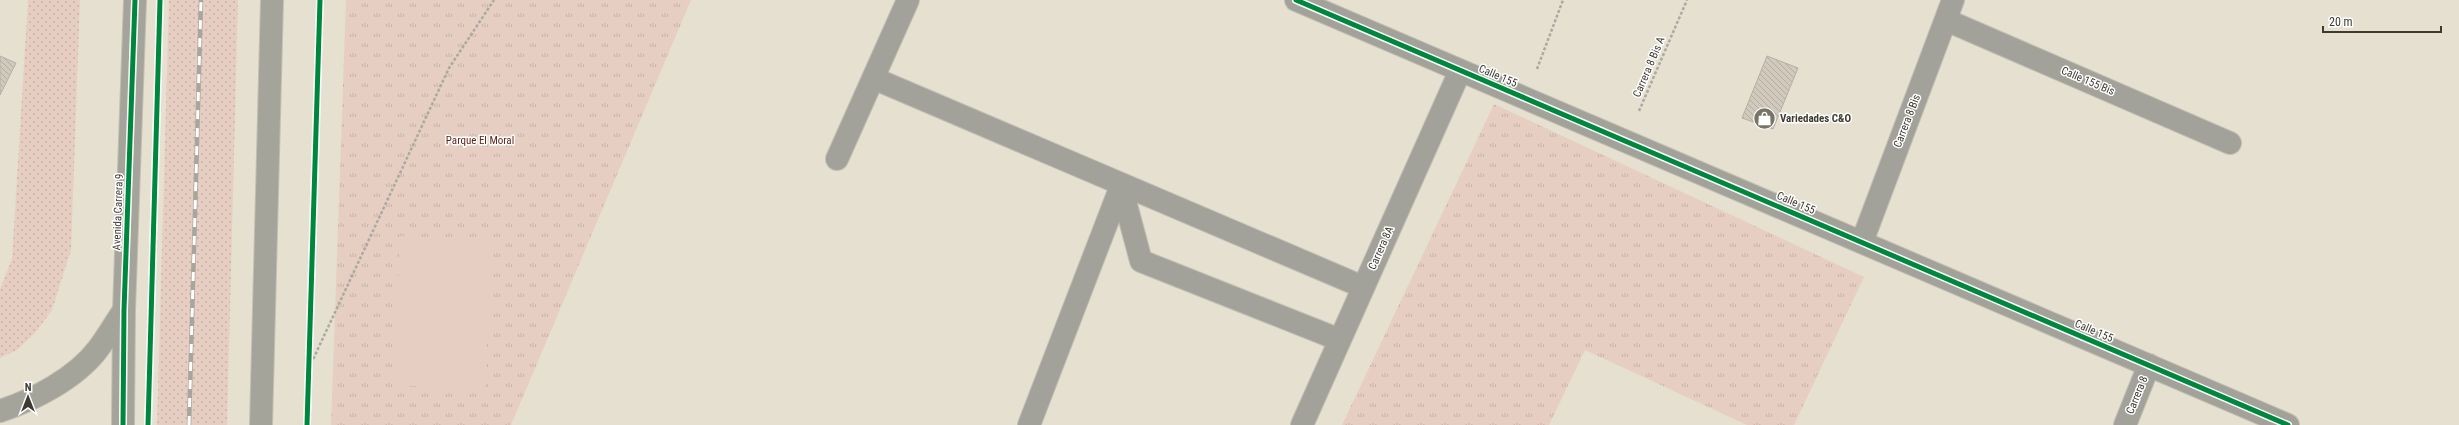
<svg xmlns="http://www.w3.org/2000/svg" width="2459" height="425" font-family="'Roboto Condensed',sans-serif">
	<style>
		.grass { fill: url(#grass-dots) }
		.park { fill: url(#park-tufts) }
		.pitch { fill: #e7cec3 }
		.building { fill: url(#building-back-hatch); stroke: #b6afa5 }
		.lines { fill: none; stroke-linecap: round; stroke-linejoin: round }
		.minor-casing { stroke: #c3beb2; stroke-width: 24 }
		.major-casing { stroke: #c3beb2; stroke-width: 24 }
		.path { stroke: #aba9a1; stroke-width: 2.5; stroke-dasharray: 3 2; stroke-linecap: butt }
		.minor { stroke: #a2a29b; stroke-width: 22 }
		.major { stroke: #a5a49a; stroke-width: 22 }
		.rail-casing { stroke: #a8a59c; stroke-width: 4.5 }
		.rail { stroke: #fff; stroke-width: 3; stroke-dasharray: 9; stroke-linecap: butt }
		.cycleway-casing { stroke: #fff; stroke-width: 8 }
		.cycleway { stroke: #00873e; stroke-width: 5 }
		.labels { text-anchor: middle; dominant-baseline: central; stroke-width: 3; stroke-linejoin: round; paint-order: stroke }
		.street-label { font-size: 11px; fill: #3f3a30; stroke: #fff }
		.poi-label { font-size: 11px; font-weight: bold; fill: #3f3a30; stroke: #fff; text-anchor: start }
		.park-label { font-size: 11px; fill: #5a231a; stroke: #fff }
	</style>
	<defs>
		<pattern id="grass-dots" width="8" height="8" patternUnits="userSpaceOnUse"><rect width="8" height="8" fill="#e7cec3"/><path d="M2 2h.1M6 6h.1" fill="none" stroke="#c7b2a8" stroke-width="1.8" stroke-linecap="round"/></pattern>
		<pattern id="park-tufts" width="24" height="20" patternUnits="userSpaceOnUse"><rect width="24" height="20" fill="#e7cec3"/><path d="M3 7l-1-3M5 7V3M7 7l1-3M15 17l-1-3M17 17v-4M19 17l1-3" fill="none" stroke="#c7b2a8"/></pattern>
		<pattern id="building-back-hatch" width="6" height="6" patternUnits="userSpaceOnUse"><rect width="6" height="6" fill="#d2c9bd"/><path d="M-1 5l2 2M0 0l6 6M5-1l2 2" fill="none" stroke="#b5ada3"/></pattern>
	</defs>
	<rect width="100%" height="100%" fill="#e6e0d1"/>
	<path class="grass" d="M28,0H80L71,250L52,310L35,333L17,350L0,358V289L12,259Z
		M169,0H238L227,425H157Z"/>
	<path class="park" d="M346,0H691L511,425H331Z
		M1494,104L1864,277L1794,425H1747L1585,350L1549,425H1342Z"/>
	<path class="pitch" d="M400,236L492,240L485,389L394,385Z"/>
	<path class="building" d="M0,56L16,63L0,95Z
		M1767,56L1798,68L1773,129L1742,118Z"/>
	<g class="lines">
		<defs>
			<path id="minor" d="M1296,0L2288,425
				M1946,20L2230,143
				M873,78L1363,287
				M837,159L908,0
				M1121,186L1141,261L1340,340
				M1862,242L1953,0
				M1029,425L1121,186
				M1302,425L1460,71
				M2125,425L2149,365"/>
			<path id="major" d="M0,411C34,400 76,378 98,349C107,337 115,323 124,310
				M123,425L124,310L135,0
				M261,425L272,0"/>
		</defs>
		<use href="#minor" class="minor-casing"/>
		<use href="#major" class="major-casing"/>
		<path class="path" d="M1537,69L1563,0
			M1639,111L1687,0
			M309,368L449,68L494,0"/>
		<use href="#minor" class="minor"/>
		<use href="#major" class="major"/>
		<defs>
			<path id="rail" d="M189,425L201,0"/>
		</defs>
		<use href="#rail" class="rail-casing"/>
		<use href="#rail" class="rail"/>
		<defs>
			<path id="cycleway" d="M1296,0L2288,425
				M123,425L124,310L135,0
				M148,425L160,0
				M307,425L320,0"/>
		</defs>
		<use href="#cycleway" class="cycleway-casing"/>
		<use href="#cycleway" class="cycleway"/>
	</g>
	<defs>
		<symbol id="shop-disc" viewBox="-11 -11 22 22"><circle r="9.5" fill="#797468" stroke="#fff"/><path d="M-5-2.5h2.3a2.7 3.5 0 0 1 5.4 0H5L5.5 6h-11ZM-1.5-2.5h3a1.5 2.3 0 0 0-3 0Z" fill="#fff"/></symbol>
	</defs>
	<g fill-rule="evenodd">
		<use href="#shop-disc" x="1752" y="106" width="25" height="25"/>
	</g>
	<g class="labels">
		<g class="street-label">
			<text transform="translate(1649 67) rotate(-67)">Carrera 8 Bis A</text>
			<text transform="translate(1498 76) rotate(23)">Calle 155</text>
			<text transform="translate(2088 81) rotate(23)">Calle 155 Bis</text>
			<text transform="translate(1907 121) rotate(-69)">Carrera 8 Bis</text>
			<text transform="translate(1796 203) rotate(23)">Calle 155</text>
			<text transform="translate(118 212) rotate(-88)">Avenida Carrera 9</text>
			<text transform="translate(1381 248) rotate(-66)">Carrera 8A</text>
			<text transform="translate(2094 331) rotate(23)">Calle 155</text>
			<text transform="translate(2137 395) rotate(-68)">Carrera 8</text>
		</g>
		<g class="poi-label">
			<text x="1780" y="118">Variedades C&amp;O</text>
		</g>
		<g class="park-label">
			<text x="480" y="140">Parque El Moral</text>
		</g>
	</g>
	<g transform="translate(28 397)" stroke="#ffffff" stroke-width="3" paint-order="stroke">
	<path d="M0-3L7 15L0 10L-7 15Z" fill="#3f3a30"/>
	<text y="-6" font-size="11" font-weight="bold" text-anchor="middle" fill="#3f3a30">N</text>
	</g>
	<path d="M2323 26v6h118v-6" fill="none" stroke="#3f3a30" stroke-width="2"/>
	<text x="2329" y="26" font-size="12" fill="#3f3a30" stroke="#ffffff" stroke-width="3" paint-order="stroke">20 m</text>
</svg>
